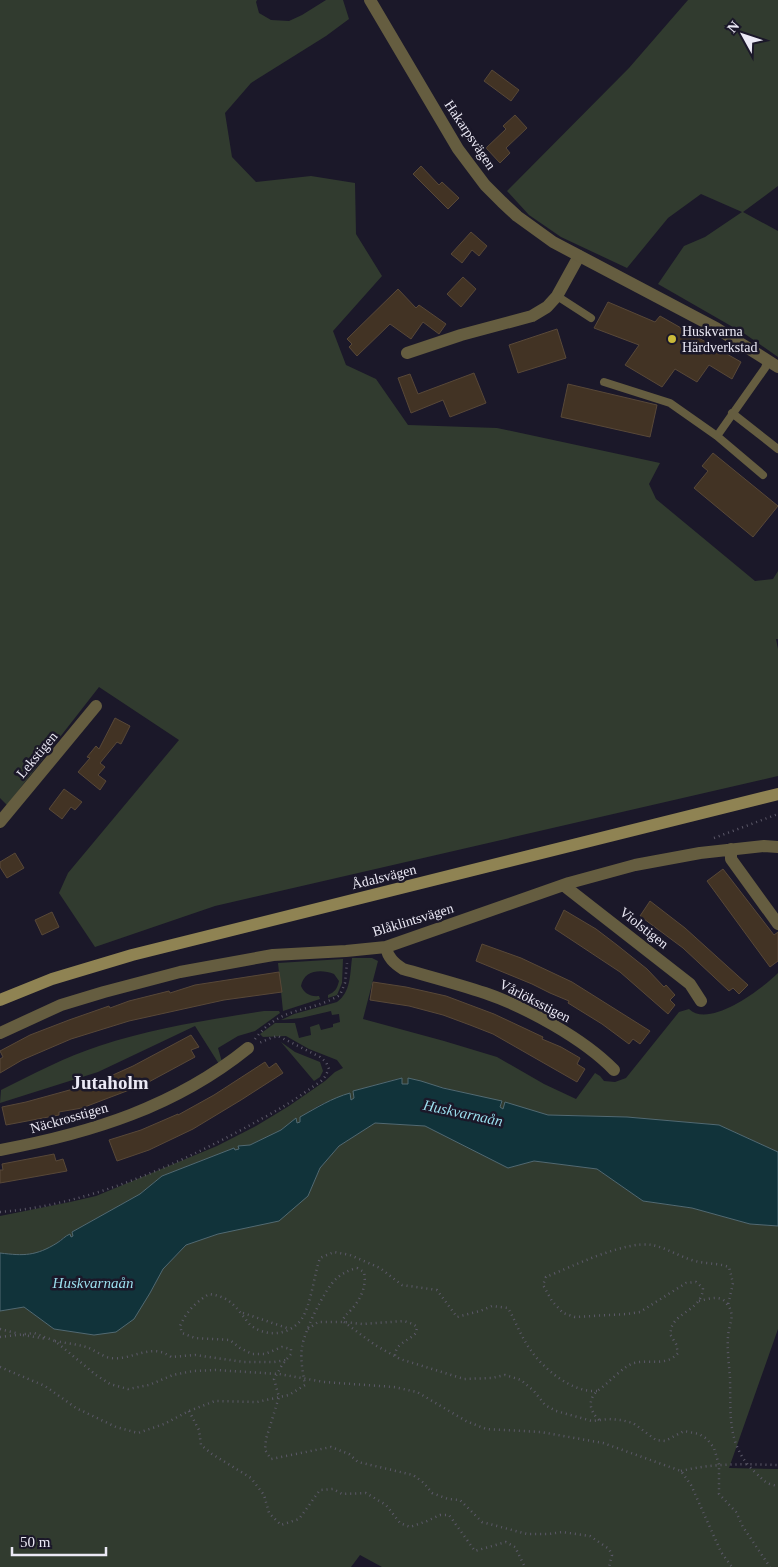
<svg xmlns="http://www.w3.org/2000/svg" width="778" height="1567" font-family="Georgia,serif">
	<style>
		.green { fill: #313b2f }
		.water { fill: #11333a; stroke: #526a72 }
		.building { fill: #423324; stroke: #584838 }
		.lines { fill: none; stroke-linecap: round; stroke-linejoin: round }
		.path { stroke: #5c5969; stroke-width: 2.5; stroke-dasharray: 1 4; stroke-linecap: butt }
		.service { stroke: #655d40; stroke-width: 8 }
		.minor { stroke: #655d40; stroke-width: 12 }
		.tertiary { stroke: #655d40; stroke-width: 12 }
		.secondary { stroke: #8f8353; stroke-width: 12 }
		.poi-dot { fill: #caba3a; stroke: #1b1829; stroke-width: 2 }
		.labels { text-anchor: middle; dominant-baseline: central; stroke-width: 5; stroke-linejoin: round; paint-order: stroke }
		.street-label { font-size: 14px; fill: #ebe9f5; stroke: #1b1829 }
		.poi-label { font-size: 14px; fill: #ebe9f5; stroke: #1b1829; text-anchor: start }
		.water-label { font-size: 15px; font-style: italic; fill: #9bdfee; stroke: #1b1829 }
		.district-label { font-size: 19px; font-weight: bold; fill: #ebe9f5; stroke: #1b1829 }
	</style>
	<rect width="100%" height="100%" fill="#1b1829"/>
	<path class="green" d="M0,0H257L256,2L259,13L271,20L289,21L302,15L326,0H343L349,19L326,36L251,83L225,113L232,157L256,182L311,176L355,183L356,234L382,276L333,331L346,365L376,379L408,425L497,428L660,463L649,484L656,499L755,581L773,579L778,571V639H776L778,649V776L215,906L95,947L59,893L68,873L179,740L99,687L7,805L0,798Z
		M688,0H778V186L743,212L778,231V357L745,334L658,284L684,246L705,237L742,212L701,194L668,218L627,268L561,237L529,215L507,191L629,68Z
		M352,958H372L378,961L363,1019L444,1041L497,1057L544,1084L576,1099L595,1073L600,1076L604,1081L615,1082L626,1078L679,1012L689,1009C709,1029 762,989 778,973V1152L719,1125L627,1117L548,1115L505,1103L503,1109L500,1108L502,1102L408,1079V1084H402L401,1078L353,1091L354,1099L351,1100L344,1095L320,1105L300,1117V1122L297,1123L296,1118L281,1130L250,1145L238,1146L239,1149L235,1150L234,1148L162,1176L140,1194L72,1232L73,1236L71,1237L70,1234C62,1238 55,1245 47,1250C32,1257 16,1255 0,1253V1216L70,1202L96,1196L217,1146L256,1126L289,1106L325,1081L335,1072L343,1068L337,1060L309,1049L286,1036L263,1037L260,1034L275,1023H295L299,1038L311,1035L310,1027L319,1024L321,1030L333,1027V1024L340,1022L339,1014L332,1015L331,1011L301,1018L281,1020L294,1014L337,1002C351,992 350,974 352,958Z
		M343,959L342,983L337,995L328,998V995C335,992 337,989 339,981L334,974C321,969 304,970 301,986C304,993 310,997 319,996L320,999L283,1011L278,963Z
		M264,1011H279L280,1013L255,1031L238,1036L218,1048L222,1062L219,1064L195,1026L98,1072L0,1103L1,1090C33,1074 65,1057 99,1046C153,1028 208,1020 264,1011Z
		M281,1042L295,1052L320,1062L323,1071L320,1077L314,1081Z
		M375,1123L425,1126L508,1168L534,1161L597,1169L643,1201L692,1208L750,1224L778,1226V1329L729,1468L778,1469V1567H382L360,1555L351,1567H0V1311L24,1307L54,1329L94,1335L150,1293L163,1269L186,1245L218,1234L308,1196L320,1168L339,1146Z"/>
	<path class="water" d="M402,1078V1084H408V1078L421,1081L443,1088L502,1101L500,1107L503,1109L505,1102L548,1115L627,1117L719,1125L778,1152V1226L750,1224L692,1208L643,1201L597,1169L534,1161L508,1168L425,1126L375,1123L339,1146L320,1168L308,1196L279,1221L218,1234L186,1245L163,1269L150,1293L134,1319L116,1332L94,1335L54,1329L24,1307L0,1311V1253C24,1256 36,1256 57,1243C62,1240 65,1236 70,1234L71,1237L73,1236L72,1232L140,1194L162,1176L234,1148L235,1150L239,1149L238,1146L250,1145L281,1130L296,1118L297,1123L300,1122V1117C316,1108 332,1098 350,1093L351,1100L354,1098L353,1091Z"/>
	<path class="building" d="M492,70L519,90L511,101L484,81Z
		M515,115L527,128L506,148L510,153L500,163L486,148L506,129L503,126Z
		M421,166L439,185L442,182L459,198L448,209L413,174Z
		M471,232L487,246L479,256L472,250L462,263L451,254Z
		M463,277L476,289L461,307L447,294Z
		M398,289L416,308L419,305L446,324L439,334L423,322L411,339L390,324L357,356L349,347L352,344L347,339Z
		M608,302L655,322L660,316L741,362L732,379L709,365L697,382L675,369L662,387L625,365L639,345L594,328Z
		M557,329L566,358L518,373L509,345Z
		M474,373L486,403L450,417L443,400L411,413L398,378L410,374L418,394Z
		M568,384L657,405L650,437L561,417Z
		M713,453L778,506L753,537L694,488L708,471L702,466Z
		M115,718L130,726L121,744L117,742L100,763L105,767L98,775L106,781L100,790L78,772L90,758L87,757L96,746L99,749Z
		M64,789L82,802L75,810L71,807L62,819L49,809Z
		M15,853L24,868L7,878L0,867V862Z
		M723,869L774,935L778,932V961L770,967L707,881Z
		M650,901L685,928L748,985L739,994L733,988L729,991L683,948L640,916Z
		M564,910L596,929L617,945L647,969L664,987L666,985L675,995L670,1000L675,1005L668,1014L620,972L555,929Z
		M52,912L59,927L42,935L35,920Z
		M482,944L521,958L572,982L650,1031L640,1044L633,1039L629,1044L602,1024L568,1003L569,1001L550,993L532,984L476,961Z
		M279,972L282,992L224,1000L129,1021L71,1039L22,1060L0,1073V1059L3,1057L0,1051L30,1035L69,1020L109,1006L110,1008L129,1001L169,991L170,993L195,985Z
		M373,982L406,987L446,996L494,1014L543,1037L542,1039L561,1047L580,1058L577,1064L585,1069L577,1082L493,1034L470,1025L443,1015L409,1006L370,1000Z
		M191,1035L199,1047L191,1050L195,1057L145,1084L82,1108L59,1112V1115L6,1125L2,1107L26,1102L95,1083L133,1066Z
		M265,1062L269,1068L276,1063L283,1073L241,1100L193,1129L149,1150L117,1161L109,1140L141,1130L178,1114V1115L214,1095Z
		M54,1154L56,1161L63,1159L67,1171L0,1183V1170H3L2,1164Z"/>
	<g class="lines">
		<path class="path" d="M714,838L778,814
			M255,1039C281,1005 308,1014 340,995L345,983L347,963
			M0,1212C91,1205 184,1162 263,1118C280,1109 296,1099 311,1088C315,1085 321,1082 323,1079C326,1076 327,1072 329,1069L326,1062L320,1057L278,1036L271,1038L259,1043
			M699,1301C709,1299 721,1294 727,1304C736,1315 729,1324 728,1336C727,1350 729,1364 730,1378C731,1414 726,1446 756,1473C764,1481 766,1484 778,1486
			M243,1313L290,1329
			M344,1322L375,1345L400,1359L464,1379L492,1378L505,1375L521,1380L534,1391L545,1405L556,1411L592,1421L609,1419L621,1420L633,1423L656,1440L665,1441L684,1431L699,1434L707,1439L714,1448L719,1465V1494L736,1512L743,1527L770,1567
			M0,1329L16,1333
			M308,1329L318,1322H344L362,1324L404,1321L413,1324L417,1327L416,1333C409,1341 395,1343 395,1356
			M23,1335L47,1339
			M0,1337L34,1333L55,1341L96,1375L110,1384L128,1389L149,1385L173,1375L193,1371L215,1370L279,1374L324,1382L394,1387L417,1392L466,1421L486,1429L541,1432L603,1443L681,1471L691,1485L721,1552L732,1567
			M55,1341C65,1343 76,1344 86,1347C94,1349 102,1357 111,1358C132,1361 151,1342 171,1357L195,1355L244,1362H274L286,1360
			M0,1367L45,1386L76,1408L116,1427L138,1433L164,1424L189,1411L215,1401L257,1402L289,1395L305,1385C303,1373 300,1359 302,1347C304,1332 325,1288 337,1278C343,1273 349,1270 357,1268L364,1272C367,1287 360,1300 351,1310C347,1314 345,1315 343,1320L344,1322
			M597,1391C573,1393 545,1370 532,1352C522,1339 516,1322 508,1308L492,1306L480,1311L457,1317L437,1290L402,1285L380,1268L350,1255L334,1252L320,1258C314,1275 311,1306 301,1320C289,1335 269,1337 253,1327C249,1325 246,1319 243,1316C233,1303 226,1296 209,1294C196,1302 186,1312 180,1326L182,1333L195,1338L230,1340L240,1348L252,1354H265L282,1347L291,1349V1354L282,1365L274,1379L279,1397L266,1439L265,1450L271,1459L331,1447L349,1454L358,1462L413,1475L424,1483L432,1493L448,1499L460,1500L482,1522L527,1534H549L562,1532L590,1536L609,1549L612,1555L609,1567
			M189,1411L199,1430L201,1445L212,1454L251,1478L264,1495L269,1513L281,1525L299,1519L320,1490L333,1489L342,1494L366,1493L386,1505L400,1523L410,1527L427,1521L440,1515H449L475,1551L506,1542L515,1547L525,1567
			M599,1420C590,1411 587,1401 597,1391C608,1384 623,1366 634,1363C650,1359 666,1367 678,1353L676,1344L670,1334C671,1331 671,1328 672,1326C679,1311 702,1309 703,1288L696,1282L686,1283L640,1312L627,1314L575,1317L563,1313L552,1301L543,1285L546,1277C571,1267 626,1240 652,1245C667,1248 680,1257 695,1261C706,1264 718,1263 729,1267L733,1283L728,1305
			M681,1471C713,1463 745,1464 778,1465"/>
		<path class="service" d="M557,296L591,318
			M604,382L670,403L717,436
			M732,413L778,449
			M763,475L717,436L765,368L768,360"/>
		<path class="minor" d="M407,353L461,335L532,316L547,307L557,296L579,256
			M0,822L96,706
			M731,849V859L778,924
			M569,883L567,888L690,984L701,1001
			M386,947C388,958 394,963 403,969C431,977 458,984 485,993C526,1007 584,1039 614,1070
			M0,1033L61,1005L104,992L180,972L273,955L346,951L386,947L569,883L635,865L700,853L764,846L778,847
			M0,1150C91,1133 175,1107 248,1048"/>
		<path class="tertiary" d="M370,0L458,149L485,185L502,202L517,216L553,242L716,328L778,367"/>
		<path class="secondary" d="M0,1000L52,979L132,955L778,794"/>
	</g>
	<circle class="poi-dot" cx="672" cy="339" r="5"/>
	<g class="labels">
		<g class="street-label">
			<text transform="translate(470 135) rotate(56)">Hakarpsvägen</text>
			<text transform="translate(37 755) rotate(-50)">Lekstigen</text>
			<text transform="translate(384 877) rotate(-14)">Ådalsvägen</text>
			<text transform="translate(413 920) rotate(-17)">Blåklintsvägen</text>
			<text transform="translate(644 928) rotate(38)">Violstigen</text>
			<text transform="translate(535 1001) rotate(27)">Vårlöksstigen</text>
			<text transform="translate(69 1118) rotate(-16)">Näckrosstigen</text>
		</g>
		<g class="poi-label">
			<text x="682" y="331">Huskvarna<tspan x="682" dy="16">Härdverkstad</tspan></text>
		</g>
		<g class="water-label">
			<text transform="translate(463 1113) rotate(12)">Huskvarnaån</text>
			<text x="93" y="1283">Huskvarnaån</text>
		</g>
		<g class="district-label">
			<text x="110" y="1082">Jutaholm</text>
		</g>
	</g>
	<g transform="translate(743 35) rotate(310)" stroke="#1b1829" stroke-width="4" paint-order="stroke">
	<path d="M0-4L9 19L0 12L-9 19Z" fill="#ebe9f5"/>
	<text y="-8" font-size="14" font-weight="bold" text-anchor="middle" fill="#ebe9f5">N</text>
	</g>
	<path d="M12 1547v8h94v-8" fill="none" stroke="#ebe9f5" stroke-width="2.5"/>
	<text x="20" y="1547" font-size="15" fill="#ebe9f5" stroke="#1b1829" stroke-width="4" paint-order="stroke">50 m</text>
</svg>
